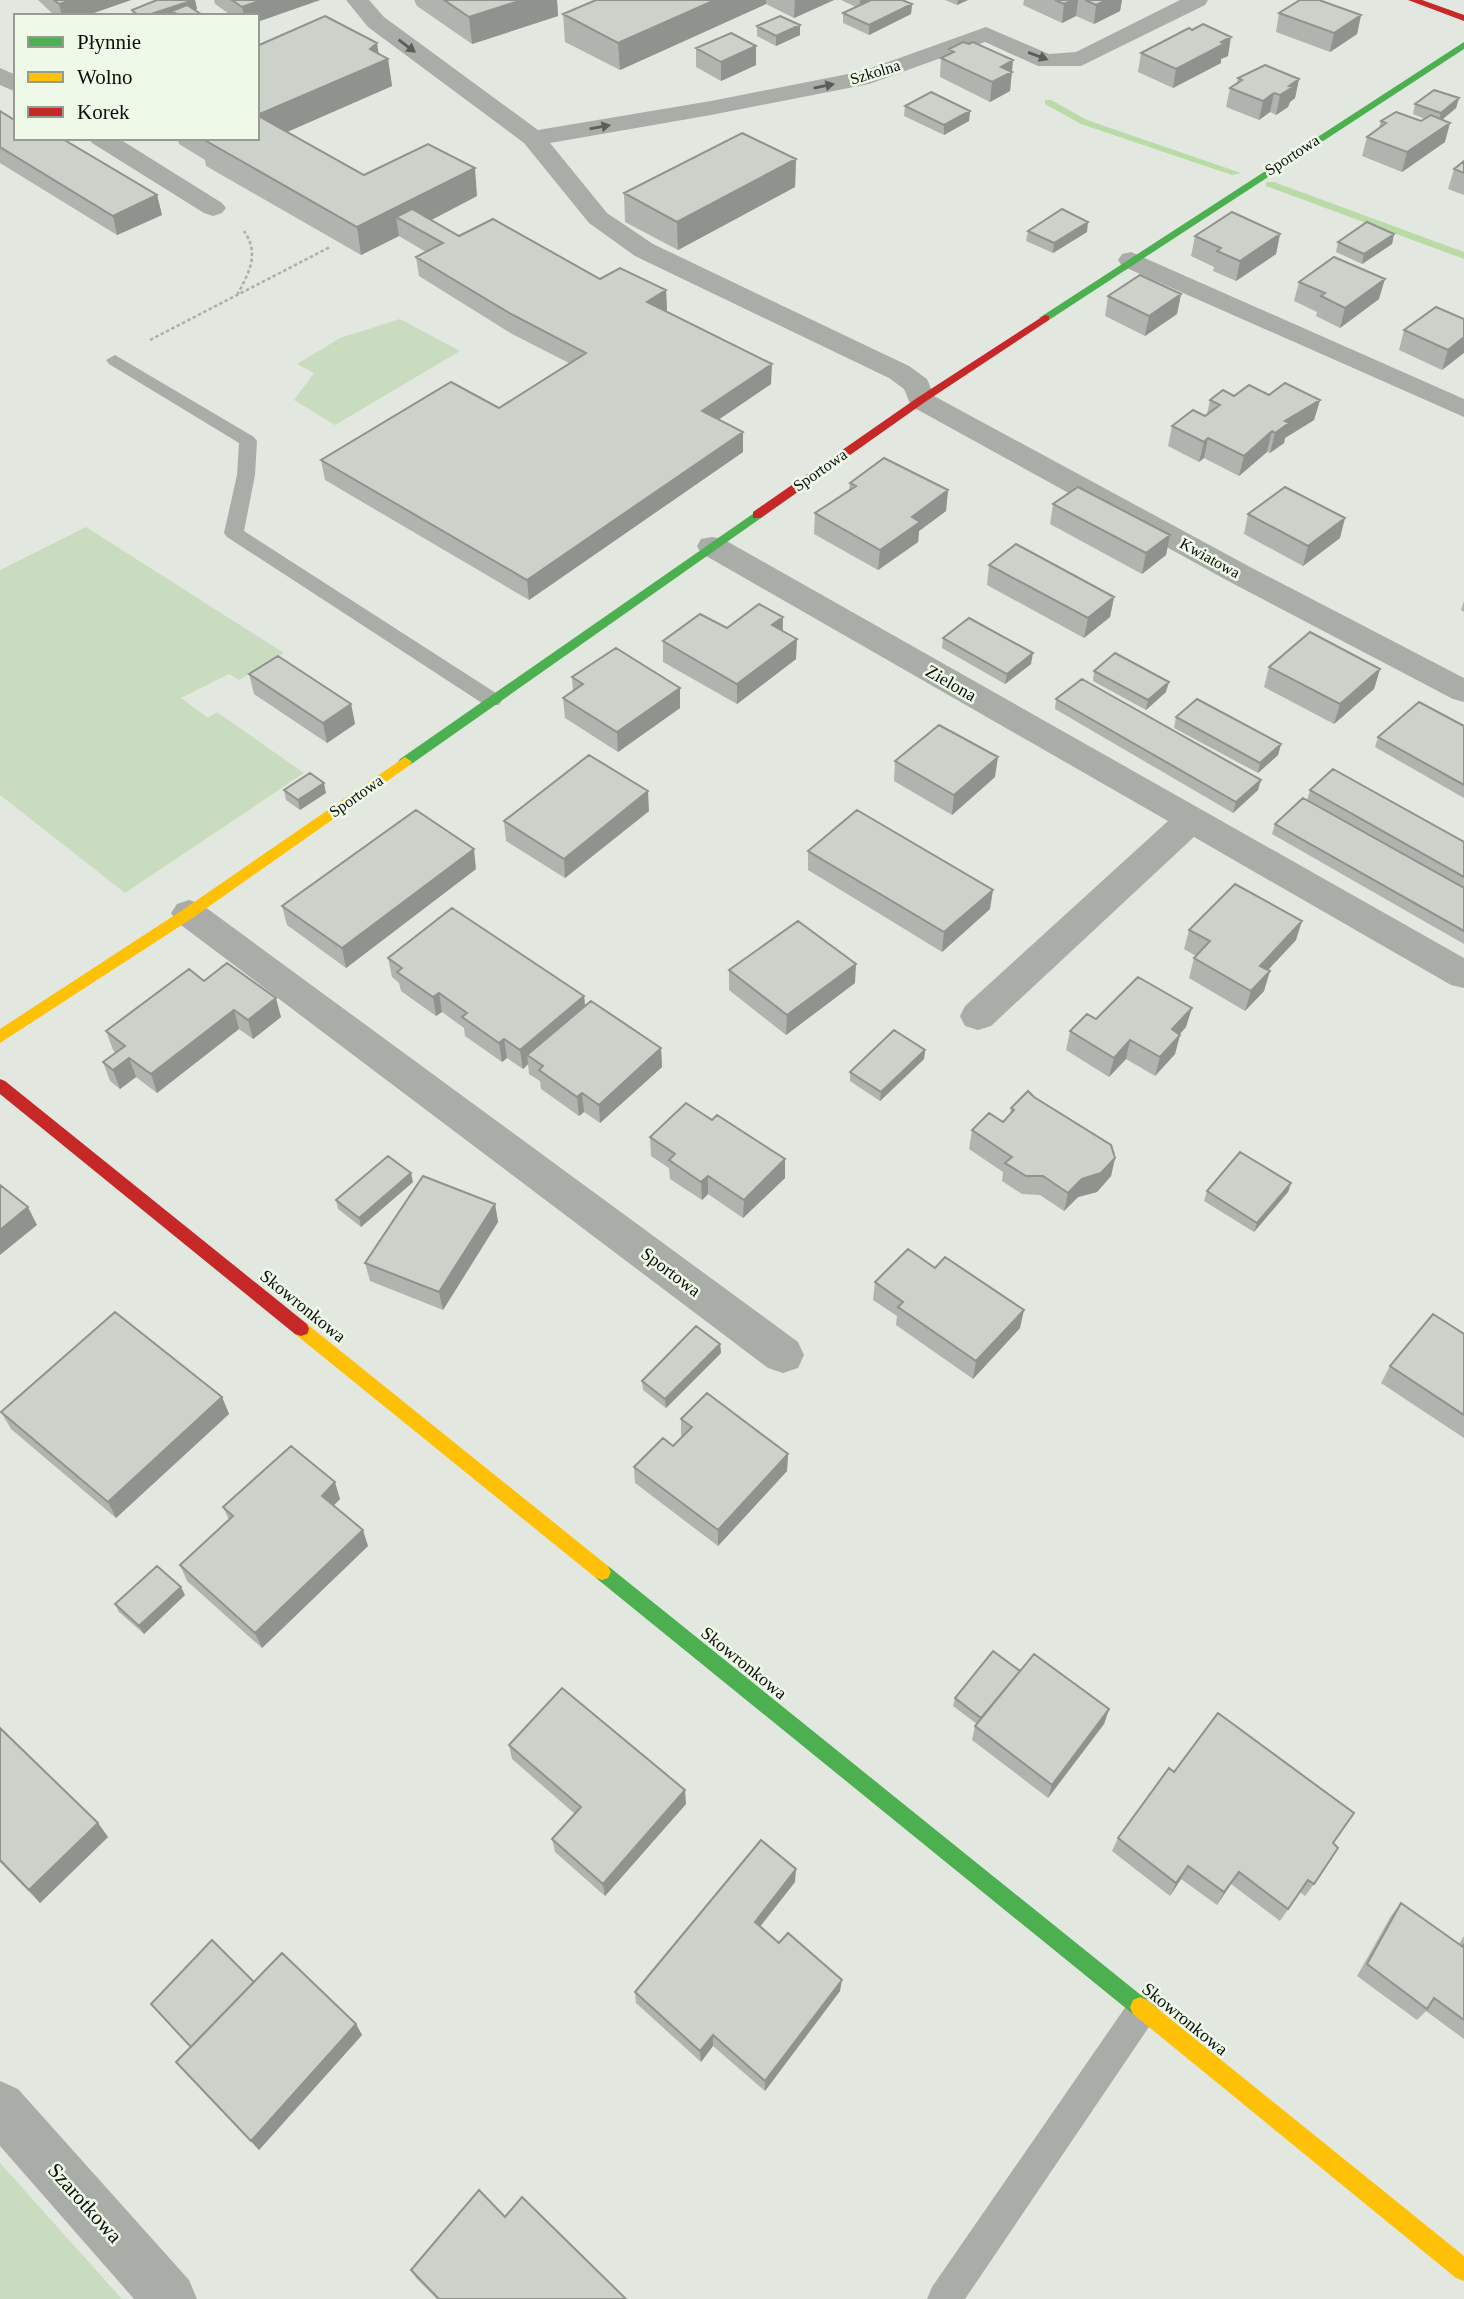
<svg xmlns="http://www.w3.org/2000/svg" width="1464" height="2299" font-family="Georgia,serif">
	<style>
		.green { fill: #cadcbf }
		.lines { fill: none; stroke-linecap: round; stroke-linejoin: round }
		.stream { fill: #bbdba6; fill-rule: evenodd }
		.path { stroke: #abafa9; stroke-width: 2.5; stroke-dasharray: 3.5 2.5; stroke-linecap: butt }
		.lane { fill: #aaaca8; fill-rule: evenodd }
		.street { fill: #aaaca8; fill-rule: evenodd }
		.fast { fill: #4caf50; fill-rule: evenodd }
		.slow { fill: #ffc107; fill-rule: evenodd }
		.jam { fill: #c62828; fill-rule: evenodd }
		.wall { fill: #afb4ae }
		.shaded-wall { fill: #8f928d }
		.building { fill: #ccd1ca; stroke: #8f928d; stroke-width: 2 }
		.oneway { fill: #5a5d58 }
		.labels { text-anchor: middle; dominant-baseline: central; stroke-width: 5; stroke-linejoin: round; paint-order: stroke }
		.far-street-label { font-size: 16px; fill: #0b0e09; stroke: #eff9e8 }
		.street-label { font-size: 18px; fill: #0b0e09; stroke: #eff9e8 }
		.near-street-label { font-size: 21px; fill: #0b0e09; stroke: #eff9e8 }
	</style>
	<rect width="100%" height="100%" fill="#e2e8df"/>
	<path class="green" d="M400,319L460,351L335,425L294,400L314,373L297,364L340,338Z
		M86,527L284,653L239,680L229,674L181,698L208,718L217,712L304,773L125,893L0,795V570Z
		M0,2163L122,2299H0Z"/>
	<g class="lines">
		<path class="stream" d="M1045,100H1051L1087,120L1241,173L1232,175L1081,124L1045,104Z
			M1266,182H1274L1464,252V259L1266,186Z"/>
		<path class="path" d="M237,295C249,273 260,254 244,231
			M150,340L330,247"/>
		<path class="lane" d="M115,355L254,437L257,441L255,475L244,531L499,695L502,700L499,705H485L227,537L224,533L237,475L239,443L109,364L106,360Z
			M1142,1994L1153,1999L1158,2010L1153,2021L965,2299H927L932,2287L1131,1999Z"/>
		<path class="street" d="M346,0H369L384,17L538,130L711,101L863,71L986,27L1049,54L1076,52L1180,0H1208L1205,5L1081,66H1038L985,42L869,84L711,115L550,143L607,213L653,244L909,366L927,379L934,396L1252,568L1464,678V702L1453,699L1230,582L911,406L904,389L889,378L635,256L589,223L524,143L368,27Z
			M0,68L16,75V92L0,85Z
			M89,138H118L222,203L226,208L222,213L213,216L204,213L92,143Z
			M1131,252L1464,399V417L1122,266L1118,260L1122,254Z
			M712,537L723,539L1464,958V988L1451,985L1194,837L991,1026L978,1030L965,1026L960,1016L965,1006L1168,821L701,553L697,546L701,539Z
			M189,900L201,904L798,1342L804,1355L798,1368L783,1373L768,1368L177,922L171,913L177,904Z
			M0,2081L18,2089L189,2280L197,2299H134L0,2146Z"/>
		<path class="fast" d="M1464,42V49L1049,320L1039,318Z
			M757,511L763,515L761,518L410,765H400L398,762L400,759Z
			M602,1564L608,1566L1147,2000L1150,2007L1147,2014L1140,2017L1133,2014L596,1578L593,1572L596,1566Z"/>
		<path class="slow" d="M405,757L412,762L410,765L194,917L0,1043V1029L184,909Z
			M301,1322L307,1324L608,1566L611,1572L608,1578L602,1580L596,1578L295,1334L293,1329L295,1324Z
			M1140,1997L1147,2000L1464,2256V2281L1456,2278L1133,2014L1130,2007L1133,2000Z"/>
		<path class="jam" d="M1408,0H1422L1464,15V21Z
			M1045,315L1049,316V320L925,402L761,518H753V512L917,398Z
			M0,1079L5,1081L307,1324L309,1329L307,1334L301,1336L295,1334L0,1094Z"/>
	</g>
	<path class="wall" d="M38,0H131L85,16H55Z
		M195,0L197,9L195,10L204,16H133L132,10Z
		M214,0H320L257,22V16H232L215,4Z
		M414,0H557L558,16L472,44L417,6Z
		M596,0H834L794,18L766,4L620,70L565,42L563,14Z
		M841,0H902L912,4L911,14L869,35L843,23V13L856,7Z
		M945,0H968L957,5Z
		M1024,0H1122L1120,11L1094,24L1076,16L1062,23L1023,5Z
		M1279,13L1361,15L1357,34L1330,52L1276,32Z
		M757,26L800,35L776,46L757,36Z
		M756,46V65L721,81L696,67V48Z
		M949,49L1013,60L1010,91L990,102L940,77L941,58L949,55Z
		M378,53L388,59L392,86L287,132L364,175L477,196L431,220L459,236L600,279L666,290L667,310L665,311L771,384L719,419L743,452L529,600L325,480L321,460L499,408L569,363L512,334L419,276L416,257L426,252L399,236L361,255L206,166L205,160L179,144L177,138H257Z
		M1141,53L1228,56L1221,59V63L1173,88L1138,72Z
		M1238,78L1299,79L1295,98L1290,102L1288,107L1276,115L1270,112L1259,120L1226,107L1230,88L1237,83Z
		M1459,98L1456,108L1442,120L1445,142L1402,172L1362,156L1367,137L1379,128L1381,121H1421L1425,119L1413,114L1415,104Z
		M905,106L970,111L969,121L944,135L904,116Z
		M0,111L16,121L157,195L162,215L117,235L0,163Z
		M796,159L795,187L678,250L625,222L624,193Z
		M1464,161V195L1448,189L1454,169Z
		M1028,231L1087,232L1053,253L1026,241Z
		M1280,234L1276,254L1236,281L1213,271L1214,267L1191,256L1195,236Z
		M1394,234L1392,244L1362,264L1336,252L1338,242Z
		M1299,282L1379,299L1340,328L1316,316L1317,312L1294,301Z
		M1181,294L1177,314L1145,336L1105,316L1108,296Z
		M1464,319L1442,370L1399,350L1404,330Z
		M1269,395L1320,400L1314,420L1285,438L1284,443L1270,453L1267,452L1239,476L1204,458L1199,462L1168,446L1172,426L1205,416L1207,414L1210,400Z
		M850,483L948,490L946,511L919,531L918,542L878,570L814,534L815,513L849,490Z
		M1053,504L1170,535L1166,555L1142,574L1050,524Z
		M1248,514L1340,538L1303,566L1244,534Z
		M989,565L1114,597L1110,617L1084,638L987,585Z
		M1464,601V612L1461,610Z
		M783,617V631L796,659L737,704L663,662V641Z
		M943,638L1031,664L1005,684L942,648Z
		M1269,667L1380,669L1374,689L1334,724L1264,687Z
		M1094,671L1166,692L1146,710L1093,681Z
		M249,674L351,704L355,724L327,743L254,694Z
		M572,677L680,708L618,752L565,718L563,698L573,691Z
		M1056,699L1258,790L1233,813L1055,709Z
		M1176,717L1281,744L1278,755L1258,773L1174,728Z
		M1464,726V798L1375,747L1378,737Z
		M895,761L995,777L952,815L894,781Z
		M284,790L326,793L300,810L286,800Z
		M1310,790L1464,842V944L1272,834L1275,824L1307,800Z
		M649,811L565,878L506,841L504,821Z
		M808,851L990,909L942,952L808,870Z
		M476,869L346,968L287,925L282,906Z
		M1189,930L1296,940L1268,970L1264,991L1245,1011L1189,978L1194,958L1196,956L1184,949Z
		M388,958L584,996L585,1006L661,1048L662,1067L600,1123L584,1112L579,1116L541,1089L540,1081L529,1074L528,1064L523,1069L507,1058L502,1062L465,1036L464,1028L442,1012L436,1016L401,991L399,983L392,977Z
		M729,970L855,983L786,1035L729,990Z
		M204,981L281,1017L253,1039L239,1029L157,1093L136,1077L120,1089L110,1081L103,1062L116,1053L113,1050L106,1031Z
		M1096,1019L1186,1027L1180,1034L1175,1054L1155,1076L1126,1059L1109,1077L1066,1050L1070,1031Z
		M925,1050L924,1059L880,1101L850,1081V1072Z
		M1034,1097L1115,1158L1111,1176L1097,1192L1078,1197L1064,1211L1040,1195L1022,1194L1002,1181L1003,1172L969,1149L972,1130L1003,1122L1010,1115L1011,1108Z
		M712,1120L785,1159V1178L743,1218L708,1194L702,1200L670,1179L669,1168L651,1156L650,1137Z
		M413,1182L361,1227L338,1209L336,1200Z
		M1291,1183L1288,1192L1254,1232L1204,1201L1207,1191Z
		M495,1204L498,1222L443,1310L370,1281L365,1263Z
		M935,1268L1020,1328L973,1379L896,1325L897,1316L873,1300L875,1282Z
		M1464,1334V1438L1381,1383L1390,1366Z
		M720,1344L721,1353L666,1408L643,1390L642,1381Z
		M222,1397L229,1414L116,1518L11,1429L1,1412Z
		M681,1419L788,1454L787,1471L718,1546L635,1483L634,1467L673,1446L682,1436H681Z
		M340,1499L333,1506L368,1546L262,1648L187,1581L180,1565L229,1520L223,1507Z
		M185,1595L144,1634L119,1612L115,1604Z
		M1020,1671L1109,1709L1104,1724L1048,1798L972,1740L975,1726L977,1724L953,1706L955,1698Z
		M0,1728L98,1823L108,1837L40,1903L0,1862Z
		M509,1745L686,1804L605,1896L555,1852L552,1839L575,1814L512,1759Z
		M1174,1772L1333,1843L1314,1884L1305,1896L1300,1892L1280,1921L1231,1884L1217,1905L1181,1879L1170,1896L1112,1851L1118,1838Z
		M795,1882L760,1927L840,1991L765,2091L713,2046L701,2062L636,2003L635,1992Z
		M1401,1903L1459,1944L1464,1936V2039L1426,2011L1417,2020L1357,1976L1391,1916Z
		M254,1982L356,2024L362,2035L259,2150L176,2062L191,2047L151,2004Z
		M505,2217L626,2299H437L416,2278L411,2270Z"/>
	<path class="shaded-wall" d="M72,0H131L85,16H62L59,4Z
		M195,0L197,9L179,15L172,11L173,16H145Z
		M262,0H320L257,22V16H244L242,7Z
		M522,0H557L558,16L472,44L469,17Z
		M715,0H766V4L620,70L618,43Z
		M795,0H834L794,18Z
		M860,0H878L860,9Z
		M958,0H968L957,5Z
		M1073,0H1078L1076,16L1062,23L1064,4Z
		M1107,0H1122L1120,11L1094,24L1096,5Z
		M912,4L911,14L869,35V25Z
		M1361,15L1357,34L1330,52L1334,33Z
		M800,25V35L776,46V36Z
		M1231,37L1228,56L1221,59V63L1173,88L1176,69Z
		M377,43L380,62L388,59L392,86L262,143L257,115L370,49Z
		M756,46V65L721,81V62Z
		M1013,60L1010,91L990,102L992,82L1001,67Z
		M1299,79L1295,98L1290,102L1288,107L1276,115L1280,95L1289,86Z
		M1274,93L1270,112L1259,120L1263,101Z
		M1459,98L1456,108L1438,123L1441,113Z
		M970,111L969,121L944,135V125Z
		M1450,123L1445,142L1402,172L1407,152Z
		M796,159L795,187L678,250L677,222Z
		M475,168L477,196L416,228L396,217L399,236L361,255L357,227Z
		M157,195L162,215L117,235L113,216Z
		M1088,222L1087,232L1053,253L1054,243Z
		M1280,234L1276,254L1236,281L1240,261Z
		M1394,234L1392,244L1362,264L1364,254Z
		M1385,279L1379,299L1340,328L1345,308Z
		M666,290L667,310L648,322L647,302Z
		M1181,294L1177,314L1145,336L1149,316Z
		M1464,337V353L1442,370L1448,350Z
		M772,364L771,384L702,431V411Z
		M1320,400L1314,420L1285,438L1284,443L1270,453L1275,433L1285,421Z
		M1272,431L1267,452L1239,476L1244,456Z
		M743,432V452L529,600L527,580Z
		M1208,438L1204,458L1199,462L1204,442Z
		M948,490L946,511L919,531L918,542L878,570L880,550L912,517Z
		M1345,518L1340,538L1303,566L1308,546Z
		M1170,535L1166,555L1142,574L1146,553Z
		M1114,597L1110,617L1084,638L1088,618Z
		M783,617L782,637L772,625Z
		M797,639L796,659L737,704V684Z
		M1033,653L1031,664L1005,684L1007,674Z
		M1380,669L1374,689L1334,724L1340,704Z
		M1169,682L1166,692L1146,710L1148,700Z
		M680,688V708L618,752L617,732Z
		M351,704L355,724L327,743L323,723Z
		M1281,744L1278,755L1258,773L1260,763Z
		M998,757L995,777L952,815L954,795Z
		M1261,780L1258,790L1233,813L1236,802Z
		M324,783L326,793L300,810L298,800Z
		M648,791L649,811L565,878L564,859Z
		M474,849L476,869L346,968L342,948Z
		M993,890L990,909L942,952L944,932Z
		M1302,921L1296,940L1254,985L1260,966Z
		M856,964L855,983L786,1035L787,1015Z
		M1270,971L1264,991L1245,1011L1251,991Z
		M439,993L442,1012L436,1016L433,997Z
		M584,996L586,1015L527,1055L528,1064L523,1069L520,1050Z
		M276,998L281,1017L253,1039L248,1020Z
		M1192,1008L1186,1027L1167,1048L1172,1029Z
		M234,1010L239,1029L157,1093L151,1074Z
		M1180,1035L1175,1054L1155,1076L1160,1057Z
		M504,1039L507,1058L502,1062L499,1043Z
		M1130,1040L1126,1059L1109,1077L1114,1058Z
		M661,1048L662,1067L600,1123L599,1105Z
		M925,1050L924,1059L880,1101L881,1092Z
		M129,1058L136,1077L120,1089L113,1070Z
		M582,1093L584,1112L579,1116L577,1097Z
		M1115,1158L1111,1176L1097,1192L1078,1197L1064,1211L1068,1193L1082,1179Z
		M785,1159V1178L743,1218L744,1200Z
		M411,1173L413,1182L361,1227L359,1218Z
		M708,1176V1194L702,1200L701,1182Z
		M1291,1183L1288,1192L1254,1232L1257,1223Z
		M495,1204L498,1222L443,1310L439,1292Z
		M28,1207L37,1225L0,1255V1230Z
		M1024,1310L1020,1328L973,1379L976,1361Z
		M720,1344L721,1353L666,1408L665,1399Z
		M222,1397L229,1414L116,1518L108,1502Z
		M788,1454L787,1471L718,1546V1530Z
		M335,1482L340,1499L327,1512L322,1496Z
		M363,1530L368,1546L262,1648L255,1633Z
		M181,1587L185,1595L144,1634L139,1626Z
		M1109,1709L1104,1724L1048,1798L1052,1785Z
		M685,1790L686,1804L605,1896L603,1884Z
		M98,1823L108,1837L40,1903L29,1890Z
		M1188,1866L1181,1879L1170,1896L1176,1883Z
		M796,1869L795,1882L754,1934L755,1922Z
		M1239,1872L1217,1905L1224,1892Z
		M842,1980L840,1991L765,2091V2081Z
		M356,2024L362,2035L259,2150L251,2141Z
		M713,2035V2046L701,2062L700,2051Z"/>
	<path class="building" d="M54,0H72L59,4Z
		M157,0H194L145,16H139L132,10Z
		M232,0H262L242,7Z
		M444,0H522L469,17Z
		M596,0H715L618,43L563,14Z
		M871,0H902L912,4L869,25L843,13Z
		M1055,0H1073L1064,4Z
		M1085,0H1107L1096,5Z
		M1300,0H1319L1361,15L1334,33L1279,13Z
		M187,5L204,16H180L172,11Z
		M325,16L377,43L370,49L388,59L257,115L364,175L428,144L475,168L357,227L201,138H257V46Z
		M780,16L800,25L776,36L757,26Z
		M1203,24L1231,37L1221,42L1224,44L1176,69L1141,53L1189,28L1192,30Z
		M731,33L756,46L721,62L696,48Z
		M963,42L969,44L973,42L1013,60L1001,67L1012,72L992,82L941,58L954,52L949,49Z
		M1265,65L1299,79L1289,86L1293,87L1280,95L1274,93L1263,101L1230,88L1242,80L1238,78Z
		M1434,90L1459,98L1441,113L1415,104Z
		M931,92L970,111L944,125L905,106Z
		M0,111L16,121V138H61L157,195L113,216L0,147Z
		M1396,112L1421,121L1431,115L1450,123L1407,152L1367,137L1386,123L1381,121Z
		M742,133L796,159L677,222L624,193Z
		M1464,161V173L1454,169Z
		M412,209L459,236L493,219L600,279L620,268L666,290L647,302L772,364L702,411L743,432L527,580L321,460L451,382L499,408L586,353L511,314L416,257L443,243L396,217Z
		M1062,209L1088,222L1054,243L1028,231Z
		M1232,212L1280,234L1240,261L1217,251L1221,248L1195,236Z
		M1367,222L1394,234L1364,254L1338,242Z
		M1334,257L1385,279L1345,308L1321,296L1325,293L1299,282Z
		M1140,275L1181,294L1149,316L1108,296Z
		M1436,307L1464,319V337L1448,350L1404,330Z
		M1285,383L1320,400L1285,421L1289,423L1275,433L1272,431L1244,456L1208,438L1204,442L1172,426L1193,410L1205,416L1220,405L1210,400L1223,390L1234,396L1249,385L1269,395Z
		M884,458L948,490L912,517L920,522L880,550L815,513L856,486L850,483Z
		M1078,487L1170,535L1146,553L1053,504Z
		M1285,487L1345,518L1308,546L1248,514Z
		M1016,544L1114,597L1088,618L989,565Z
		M759,604L783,617L772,625L797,639L737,684L663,641L700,614L727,628Z
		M969,618L1033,653L1007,674L943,638Z
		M1310,632L1380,669L1340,704L1269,667Z
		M616,648L680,688L617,732L563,698L583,684L572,677Z
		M1115,653L1169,682L1148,700L1094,671Z
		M278,656L351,704L323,723L249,674Z
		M1082,679L1261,780L1236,802L1056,699Z
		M1197,699L1281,744L1260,763L1176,717Z
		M1419,702L1464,726V785L1378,737Z
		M939,725L998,757L954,795L895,761Z
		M589,755L648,791L564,859L504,821Z
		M1333,769L1464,842V877L1310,790Z
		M310,773L324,783L298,800L284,790Z
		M1303,798L1464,888V931L1275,824Z
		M416,810L474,849L342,948L282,906Z
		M857,810L993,890L944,932L808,851Z
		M1235,884L1302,921L1260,966L1270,971L1251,991L1194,958L1210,941L1189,930Z
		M452,908L584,996L520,1050L504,1039L499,1043L462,1017L467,1013L439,993L433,997L397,972L402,968L388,958Z
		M798,921L856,964L787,1015L729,970Z
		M227,963L276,998L248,1020L234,1010L151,1074L129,1058L113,1070L103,1062L125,1046L106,1031L189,969L204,981Z
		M1138,977L1192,1008L1172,1029L1180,1035L1160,1057L1130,1040L1114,1058L1070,1031L1087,1014L1096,1019Z
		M591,1001L661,1048L599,1105L582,1093L577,1097L539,1070L543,1066L527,1055Z
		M894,1030L925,1050L881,1092L850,1072Z
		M1028,1091L1034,1097L1111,1145L1115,1158L1101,1173L1082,1179L1068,1193L1043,1176H1026L1005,1163L1012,1157L972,1130L989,1113L1003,1122L1014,1110L1011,1108Z
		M686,1103L712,1120L717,1115L785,1159L744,1200L708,1176L701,1182L669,1160L675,1154L650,1137Z
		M1240,1152L1291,1183L1257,1223L1207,1191Z
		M388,1156L411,1173L359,1218L336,1200Z
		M423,1176L495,1204L439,1292L365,1263Z
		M0,1185L28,1207L0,1230Z
		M908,1249L935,1268L945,1257L1024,1310L976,1361L898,1307L903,1302L875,1282Z
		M115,1312L222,1397L108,1502L1,1412Z
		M1433,1314L1464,1334V1415L1390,1366Z
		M696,1326L720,1344L665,1399L642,1381Z
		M707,1393L788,1454L718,1530L634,1467L663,1438L673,1446L692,1427L681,1419Z
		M291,1446L335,1482L322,1496L363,1530L255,1633L180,1565L233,1516L223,1507Z
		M157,1566L181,1587L139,1626L115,1604Z
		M993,1651L1020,1671L981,1718L955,1698Z
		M1034,1654L1109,1709L1052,1785L975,1726Z
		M562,1688L685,1790L603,1884L552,1839L581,1807L509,1745Z
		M1218,1713L1354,1813L1333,1843L1338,1848L1314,1884L1308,1880L1288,1909L1239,1872L1224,1892L1188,1866L1176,1883L1118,1838L1169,1768L1174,1772Z
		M0,1728L98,1823L29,1890L0,1860Z
		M761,1840L796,1869L755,1922L779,1943L788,1933L842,1980L765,2081L713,2035L700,2051L635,1992Z
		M1401,1903L1463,1947L1464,1944V2020L1434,1998L1427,2009L1367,1964Z
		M212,1940L254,1982L191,2047L151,2004Z
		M282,1953L356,2024L251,2141L176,2062Z
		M479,2190L505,2217L522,2197L626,2299H439L411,2270Z"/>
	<defs><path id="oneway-solid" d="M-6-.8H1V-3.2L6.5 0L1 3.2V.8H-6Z" transform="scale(1.75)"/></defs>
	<g class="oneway">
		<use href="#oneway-solid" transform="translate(407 46) rotate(37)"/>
		<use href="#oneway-solid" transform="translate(1038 56) rotate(20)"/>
		<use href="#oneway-solid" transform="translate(824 86) rotate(-11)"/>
		<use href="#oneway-solid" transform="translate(600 127) rotate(-10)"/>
	</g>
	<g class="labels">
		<g class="far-street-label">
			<text transform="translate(875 72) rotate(-17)">Szkolna</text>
			<text transform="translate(1292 155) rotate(-33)">Sportowa</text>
			<text transform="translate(820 470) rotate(-35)">Sportowa</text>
			<text transform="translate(1210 558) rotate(29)">Kwiatowa</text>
			<text transform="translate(356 796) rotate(-35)">Sportowa</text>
		</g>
		<g class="street-label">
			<text transform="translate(951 683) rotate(30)">Zielona</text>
			<text transform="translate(671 1272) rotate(37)">Sportowa</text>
			<text transform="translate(303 1306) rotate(39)">Skowronkowa</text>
			<text transform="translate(744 1663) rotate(39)">Skowronkowa</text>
			<text transform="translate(1185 2019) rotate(39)">Skowronkowa</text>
		</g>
		<g class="near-street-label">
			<text transform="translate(85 2203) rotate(48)">Szarotkowa</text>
		</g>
	</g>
	<rect x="14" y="14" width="245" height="126" fill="#eff9e8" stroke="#949b8f" stroke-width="2"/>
	<rect x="28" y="37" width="35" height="10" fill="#4caf50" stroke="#949b8f" stroke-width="2"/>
	<text x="77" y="49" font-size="21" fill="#0b0e09">Płynnie</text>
	<rect x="28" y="72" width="35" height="10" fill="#ffc107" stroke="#949b8f" stroke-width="2"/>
	<text x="77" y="84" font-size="21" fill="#0b0e09">Wolno</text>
	<rect x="28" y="107" width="35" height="10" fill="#c62828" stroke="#949b8f" stroke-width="2"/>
	<text x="77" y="119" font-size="21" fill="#0b0e09">Korek</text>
</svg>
